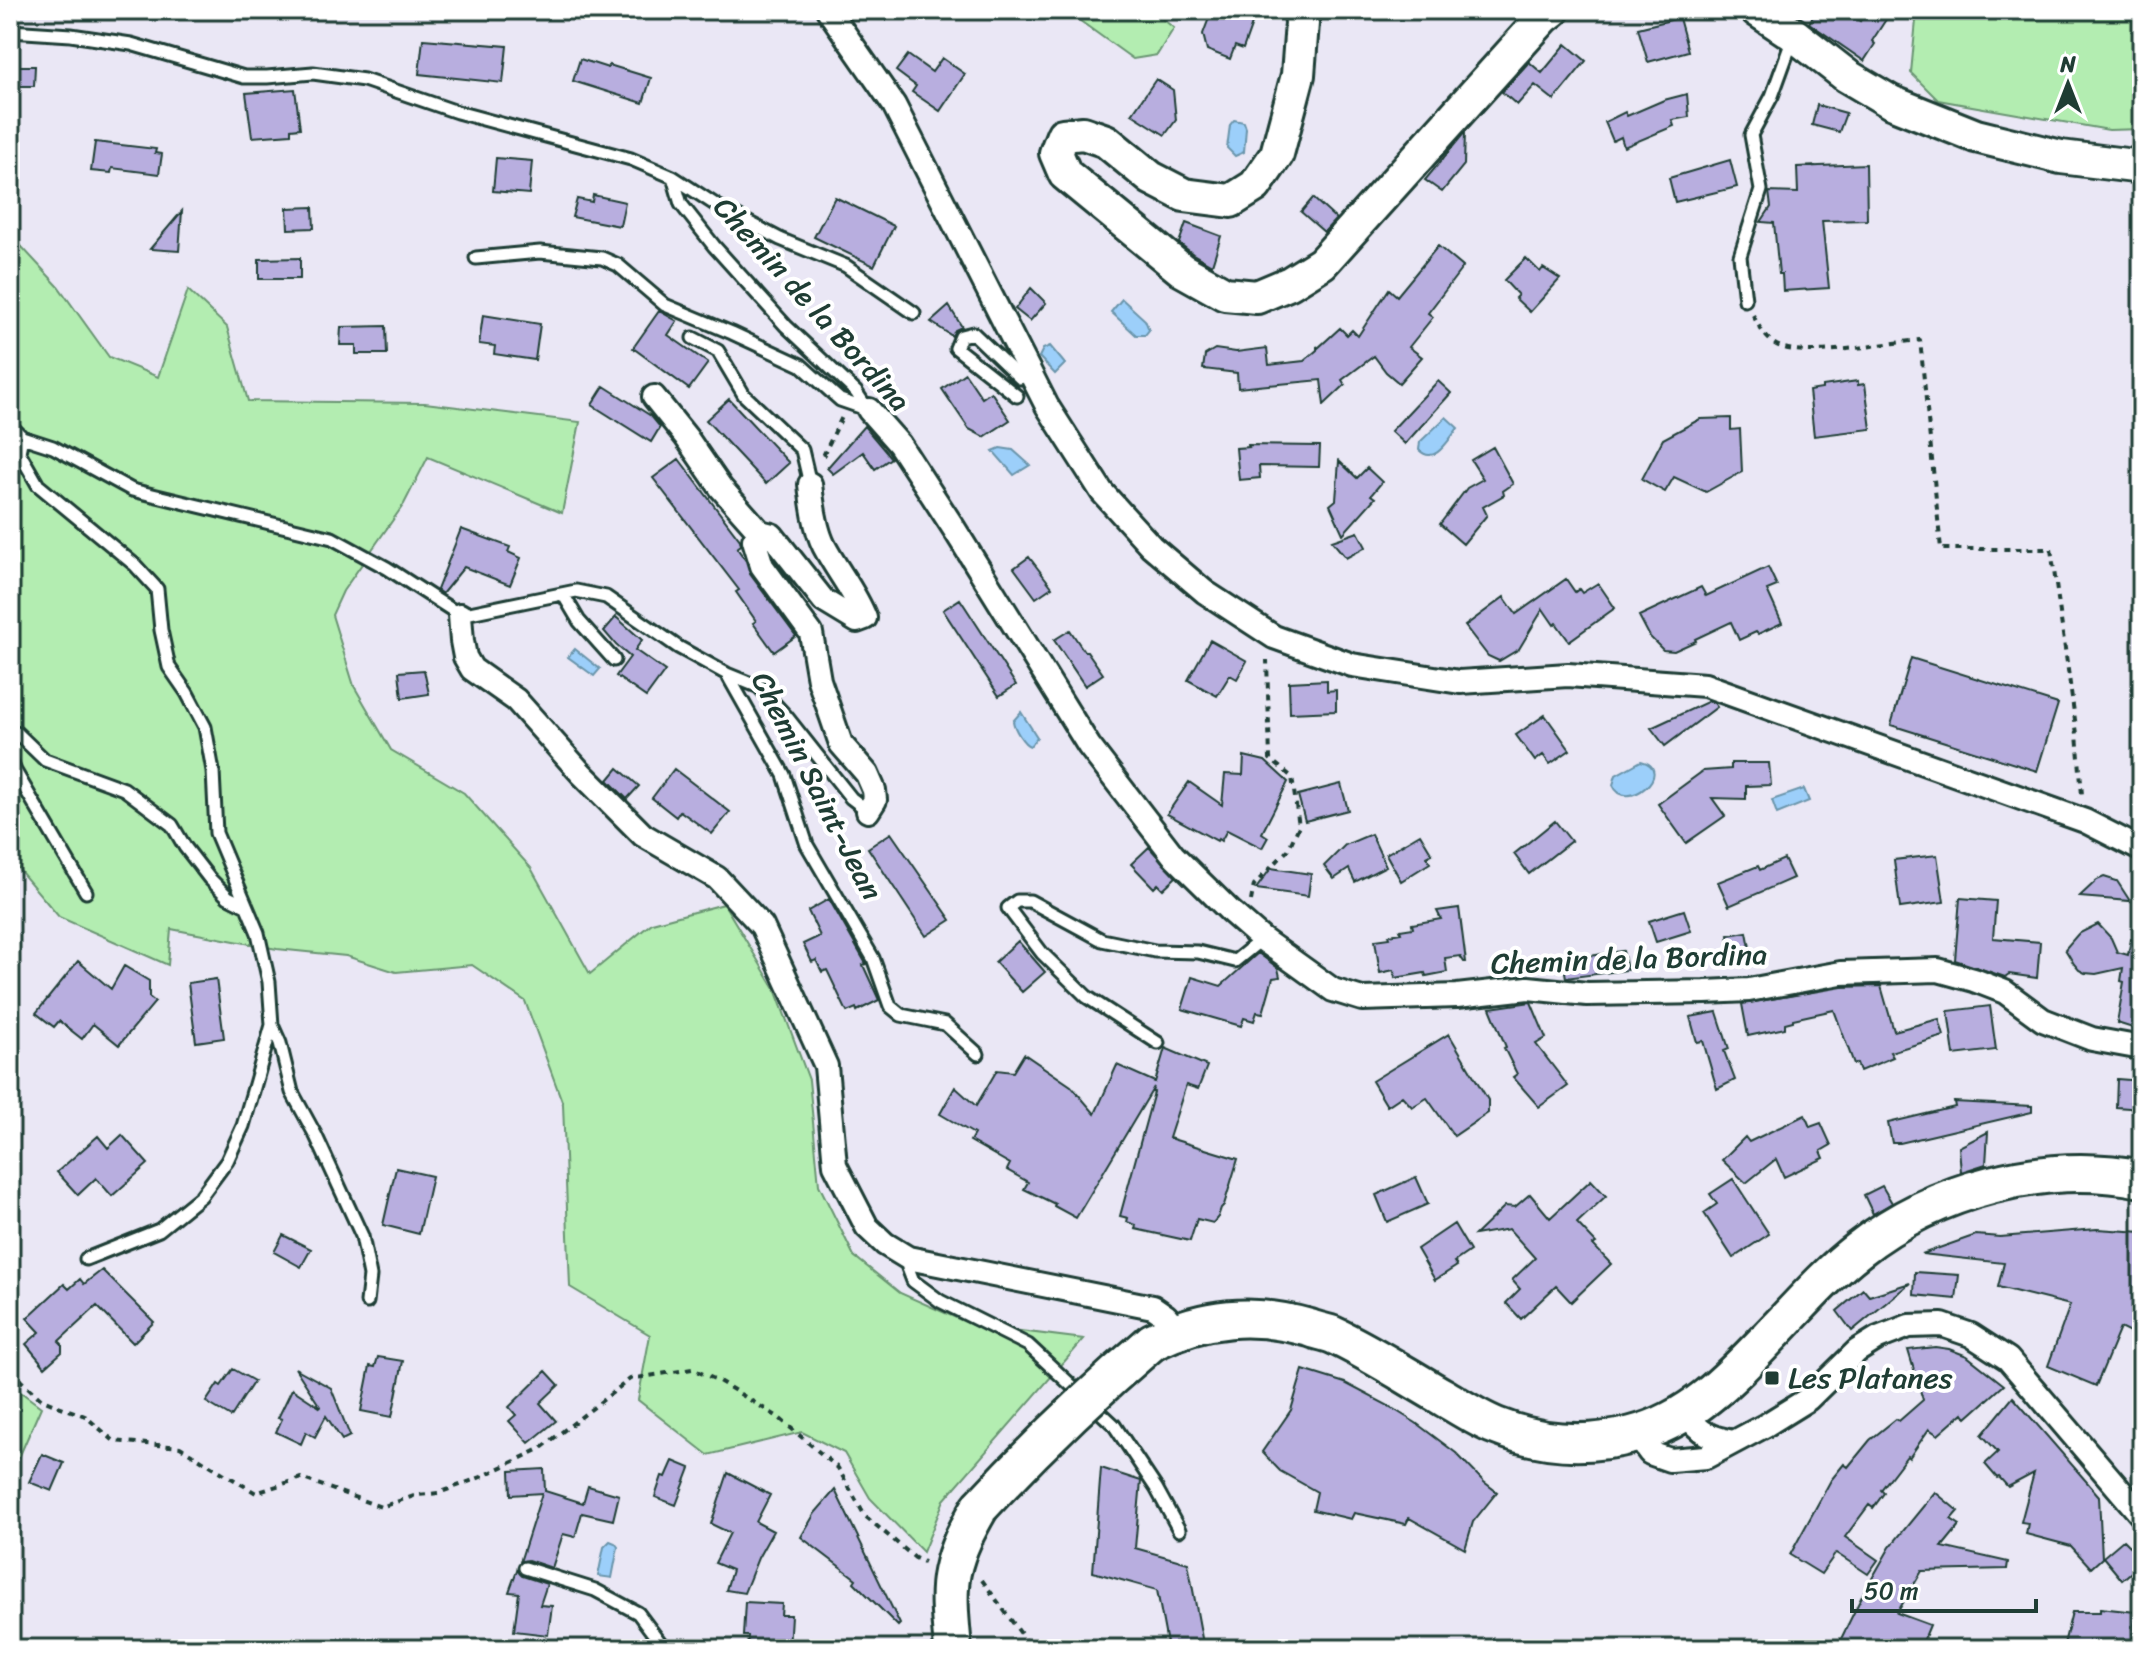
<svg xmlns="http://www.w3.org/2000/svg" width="2152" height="1659" font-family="Sriracha,sans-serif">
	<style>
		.green { fill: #b3edb1; stroke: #699572; stroke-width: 2 }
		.water { fill: #9ccffa; stroke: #6a95ab; stroke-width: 2 }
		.building { fill: #b8aedf; stroke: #1f3d34; stroke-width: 2 }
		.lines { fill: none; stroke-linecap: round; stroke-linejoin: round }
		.lane-casing { stroke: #1f3d34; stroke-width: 17 }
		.street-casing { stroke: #1f3d34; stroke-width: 28 }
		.secondary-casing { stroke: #1f3d34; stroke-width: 38 }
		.primary-casing { stroke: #1f3d34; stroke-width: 42 }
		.path { stroke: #1f3d34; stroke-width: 4; stroke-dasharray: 6 6; stroke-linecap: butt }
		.lane { stroke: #fff; stroke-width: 11 }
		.street { stroke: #fff; stroke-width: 22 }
		.secondary { stroke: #fff; stroke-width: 32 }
		.primary { stroke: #fff; stroke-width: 36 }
		.primary-bridge-casing { stroke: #1f3d34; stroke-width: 42; stroke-linecap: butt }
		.primary-bridge { stroke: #fff; stroke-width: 36 }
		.poi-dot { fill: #1f3d34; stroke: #fff; stroke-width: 3 }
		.labels { text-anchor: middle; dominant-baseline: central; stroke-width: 8; stroke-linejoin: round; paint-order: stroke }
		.street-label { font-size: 30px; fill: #1f3d34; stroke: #fff }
		.poi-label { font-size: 30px; fill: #1f3d34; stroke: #fff; text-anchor: start }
	</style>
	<rect width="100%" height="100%" fill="#eae7f5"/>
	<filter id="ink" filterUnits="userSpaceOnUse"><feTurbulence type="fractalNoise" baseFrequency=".0125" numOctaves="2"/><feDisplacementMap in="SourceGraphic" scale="16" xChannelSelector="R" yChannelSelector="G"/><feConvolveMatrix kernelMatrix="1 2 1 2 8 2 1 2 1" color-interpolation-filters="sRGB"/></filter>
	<g filter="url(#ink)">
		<path class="green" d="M1065,10H1151L1174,28L1157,55L1133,59Z
			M1917,10H2142V129L2109,130L1938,100L1911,73Z
			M10,234L58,286L109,357L158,377L188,290L227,327L248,401L425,403L580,422L562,513L428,457L404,504L343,591L332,615L354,686L391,750L464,793L531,868L590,974L652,923L724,904L775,989L809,1080L819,1185L854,1256L900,1293L972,1325L1084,1339L944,1500L923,1552L870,1498L844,1453L802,1432L708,1455L638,1400L650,1335L570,1287L563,1104L525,1001L472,965L396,972L346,956L277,949L171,929L168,965L59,917L10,859Z
			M10,1384L41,1407L10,1478Z"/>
		<path class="water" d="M1234,120L1244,122L1246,128L1244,152L1235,156L1227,148L1230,125Z
			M1122,299L1145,320L1149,330L1145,335H1136L1111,312Z
			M1050,346L1065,364L1055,374L1039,357L1043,349Z
			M1446,417L1458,428C1448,440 1435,466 1419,450L1420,442Z
			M1000,448L1013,450L1030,465L1014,475L993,451Z
			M575,649L600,669L594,676L568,657Z
			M1021,712L1037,737L1030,746C1023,744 1014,728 1013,721Z
			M1641,761C1677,770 1626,815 1613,785L1616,775Z
			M1804,789L1809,801L1777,814L1772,800Z
			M610,1541L615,1543L618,1547L612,1578L598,1576L604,1547Z"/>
		<path class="building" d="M1212,10H1232L1254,18L1243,49L1235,46L1230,59L1207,50L1203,34Z
			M1817,10H1843L1860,21L1867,10H1892L1872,41L1875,44L1864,61L1809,23Z
			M1679,18L1688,51L1648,62L1638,28Z
			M423,39L507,46L503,83L419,74Z
			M1566,44L1586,61L1554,100L1535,85L1517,105L1502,92L1529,62L1542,73Z
			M908,55L932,72L942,58L965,74L940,111L912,92L916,86L896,71Z
			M580,59L608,68L609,65L651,78L643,103L573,81Z
			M10,66H35L34,86H10Z
			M1156,79L1173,90L1176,120L1165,135L1132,114Z
			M295,89L300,128L291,129V134L252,137L246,93Z
			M1687,94L1689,117L1672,120L1674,126L1624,147L1621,137L1613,141L1605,122L1625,112L1627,116L1664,100Z
			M1817,105L1846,113L1839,132L1812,125Z
			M1465,132L1464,165L1442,192L1425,180Z
			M95,142L156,149L155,153L162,154L159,174L112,168L111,173L91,171Z
			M496,158L532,161L529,194L493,191Z
			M1730,160L1737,187L1675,202L1669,178Z
			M1866,164L1867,220L1822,221L1829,288L1783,291L1782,274H1779L1774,223L1761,222L1771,207L1769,192L1798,193L1797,167Z
			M593,195L625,202L620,226L572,217L577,199L592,202Z
			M835,197L894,226L874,266L814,237Z
			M1313,198L1336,219L1324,232L1301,212Z
			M313,207L314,228L288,229L287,208Z
			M182,211L179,251L150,249Z
			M1186,223L1221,236L1212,265L1193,254L1179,243Z
			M1438,246L1463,267L1428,313L1433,317L1409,347L1422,357L1399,383L1386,372L1374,356L1342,380L1345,385L1324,405L1321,380L1238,388L1237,373L1203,369L1205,355L1215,349L1236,352L1267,348L1269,365L1304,361L1317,350V346L1318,348L1340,328L1347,335L1352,330L1358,336L1389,289L1397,296Z
			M300,258V279H259V259Z
			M1526,258L1540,272L1543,268L1560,279L1530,312L1515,298L1518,295L1504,280Z
			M1031,288L1046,303L1030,321L1015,309Z
			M949,306L962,327L955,330L952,336L931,322Z
			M659,311L677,321L668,335L708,363L689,389L633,348Z
			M483,315L540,324L535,360L494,354L495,346L479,344Z
			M386,326L387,354H356V345H340L341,327Z
			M965,373L982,398L991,392L1010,420L984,437L969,429L942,389Z
			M1438,381L1451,393L1405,444L1391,431Z
			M1858,381V385L1865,384L1871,429L1814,436L1809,391L1822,389V386Z
			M604,386L651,416L660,427L651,442L592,405Z
			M729,399L789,463L766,484L706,420Z
			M1731,418V430L1740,429L1742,472L1706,492L1674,477L1665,492L1642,479L1663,439L1700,419Z
			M864,426L891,458L875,469L863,452L833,474L827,468Z
			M1248,445L1320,446L1319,467L1259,466L1260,478L1239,480L1236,448L1249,447Z
			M1493,447L1513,484L1503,491L1504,495L1483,507L1487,515L1463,544L1440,524L1467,488L1483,479L1471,460Z
			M679,459L740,540L741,545L737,548L746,561L750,574L796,636L774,652L753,623L756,621L736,592L739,590L653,478Z
			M1339,461L1357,478L1367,468L1382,482L1371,495L1375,498L1343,534L1330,505L1336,500Z
			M461,529L510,547L508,552L521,558L510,585L464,567L442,594L437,590Z
			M1358,532L1366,547L1346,558L1332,541Z
			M1029,557L1052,587L1036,598L1014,568Z
			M1768,567L1777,586L1767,590L1782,623L1758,634L1756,632L1739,640L1731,622L1695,639L1696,641L1674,651L1663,650L1650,637L1639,616L1701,587L1706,596Z
			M1566,579L1575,592L1579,589L1582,593L1598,583L1615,608L1569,641L1556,623L1554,625L1543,609L1519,649L1499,661L1488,656L1465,626L1504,597L1516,614Z
			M960,599L1016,685L999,696L943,610Z
			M616,617L642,640L635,650L665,671L646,697L616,676L630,657L616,645L604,631Z
			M1070,630L1084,651H1087L1103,674L1085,686L1054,640Z
			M1210,640L1247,661L1237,679L1230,675L1217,696L1188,680Z
			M1911,658L2058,704L2037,771L1891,725Z
			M424,670L429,694L402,698L399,672Z
			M1327,680V691L1336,690V711L1290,713L1289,682Z
			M1709,701L1714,703L1717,707L1665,746L1651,728Z
			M1545,715L1570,750L1550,764L1543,755L1535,761L1516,735Z
			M1244,756L1265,761L1288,782L1262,833L1268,837L1262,848L1227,830L1221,841L1218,839L1217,841L1167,814L1189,782L1222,805L1225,774L1243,775Z
			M1731,763H1769L1771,785L1746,786V799L1712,798L1725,816L1686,843L1658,804L1703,771L1731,769Z
			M618,768L639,786L627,799L608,780Z
			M674,769L730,812L712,834L680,811L676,817L652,798Z
			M1341,784L1348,810L1305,821L1298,795Z
			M1555,821L1571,841L1529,874L1514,854Z
			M891,833L951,920L926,936L868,848Z
			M1371,834L1386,866L1355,882L1349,869L1334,879L1324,866L1345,845Z
			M1420,834L1432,854L1427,857L1430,863L1401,881L1386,854Z
			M1149,847L1176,877L1163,889L1158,884L1154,888L1131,864Z
			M1937,855L1944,902L1900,908L1894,860Z
			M1784,859L1793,878L1729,906L1718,882L1758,866L1760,870Z
			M1271,868L1311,874L1308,896L1256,889Z
			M2104,877L2117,881L2130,901L2079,897L2097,880Z
			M1960,898L1996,901L1993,938L2040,942L2037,978L2009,974L2005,977L1955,960Z
			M829,899L865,962L866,964L863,965L879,1000L857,1011L856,1008L847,1012L827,970L822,972L816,960L812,962L803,944L820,936L808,911Z
			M1459,908L1466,962H1464L1460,956L1445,958L1447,972L1426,976L1425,973L1395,978L1394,970L1380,973L1375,940L1390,938L1389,935L1401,933L1400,930L1413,928L1412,924L1441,919L1437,911Z
			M1684,910L1691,931L1656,942L1649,921Z
			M2098,924L2111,938L2117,952L2128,955L2131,939L2142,940V1031L2117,1023L2124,982L2121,981L2123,968L2096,974L2085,973L2079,970L2074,964L2065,949L2078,934Z
			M1747,932L1752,958L1733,962L1728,935Z
			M1018,941L1045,972L1022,992L995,962Z
			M1623,951L1627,970L1566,978L1563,960Z
			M1258,953L1278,968L1280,977L1273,978L1263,1013L1257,1012L1254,1021L1244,1018L1241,1026L1182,1009L1192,977L1221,986Z
			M78,961L111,989L124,966L149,981V997L155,1002L119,1045L93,1024L82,1039L59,1021L54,1027L36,1013Z
			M216,979L224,1038L196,1042L188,983Z
			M1881,986L1894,1031L1939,1019L1944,1036L1890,1052L1893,1057L1860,1071L1857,1063L1854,1064L1834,1010L1793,1019V1021L1785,1023V1028L1748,1036L1742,1004L1842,987Z
			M1531,1002L1546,1038L1536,1044L1568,1086L1539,1107L1513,1077L1517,1074L1504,1048L1506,1047L1490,1008Z
			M1990,1006L1996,1050L1954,1055L1948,1011Z
			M1717,1012L1729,1049L1724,1051L1735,1080L1717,1089L1703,1041L1697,1042L1690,1017Z
			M1449,1034L1488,1100V1113L1454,1136L1427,1098L1412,1107L1402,1096L1387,1106L1372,1081Z
			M1165,1048L1207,1066L1198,1089L1186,1085L1169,1138L1238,1159L1224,1205L1221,1208L1218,1217L1213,1223L1197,1219L1190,1241L1135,1229L1136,1225L1127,1222L1128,1218L1120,1216L1154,1092L1152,1091L1154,1087L1076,1218L1054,1206L1055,1204L1024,1189L1028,1182L1007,1170L1010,1164L970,1141L974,1134L940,1114L955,1087L976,1106L997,1070L1013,1072L1024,1054L1071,1086L1095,1114L1117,1065L1155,1082Z
			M2117,1079L2142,1081V1109L2116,1107Z
			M1954,1102L2032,1106V1112L1900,1143H1892L1888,1123L1955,1107Z
			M1805,1115L1810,1127L1821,1123L1831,1145L1821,1151L1824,1158L1784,1177L1776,1159L1746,1183L1722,1160L1745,1137L1749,1142Z
			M1988,1132L1986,1164L1961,1172L1959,1147Z
			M122,1135L148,1164L112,1196L96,1178L78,1195L57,1172L98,1136L108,1148Z
			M396,1168L432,1176L419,1234L383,1225Z
			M1416,1177L1428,1204L1387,1222L1376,1195Z
			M1733,1179L1769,1234L1733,1258L1704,1213L1717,1204L1710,1194Z
			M1591,1180L1606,1196L1577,1223L1596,1243L1593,1245L1611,1264L1571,1302L1556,1286L1521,1319L1506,1303L1520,1289L1512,1280L1535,1258L1509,1229L1475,1235L1505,1206L1515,1207L1530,1194L1550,1218Z
			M1882,1186L1892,1203L1873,1214L1864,1195Z
			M1454,1224L1470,1251L1454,1262L1457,1266L1435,1280L1417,1249Z
			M2097,1229L2142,1232V1339L2120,1328L2096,1386L2048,1366L2070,1305L1998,1287L2004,1263L1922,1254L1976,1235L2000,1237Z
			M283,1235L311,1249L301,1267L274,1252Z
			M102,1270L154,1322L133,1343L97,1306L59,1341L62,1344V1352L45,1367L26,1344L40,1332L27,1318L64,1284L69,1289L80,1279L84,1284Z
			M1915,1272L1959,1275L1956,1299L1914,1295Z
			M1910,1283L1852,1331L1837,1311L1863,1289L1869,1296Z
			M1935,1347L1949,1349L1967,1356L2004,1385L1967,1418L1963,1413L1938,1435L1929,1429L1909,1458L1907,1456L1881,1490L1884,1493L1873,1508L1869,1505L1845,1537L1878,1560L1868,1574L1836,1553L1821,1574L1790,1555L1831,1480L1844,1464L1848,1467L1870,1440L1896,1419L1899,1421L1923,1400L1908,1350Z
			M378,1357L403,1361L392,1417L361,1411L370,1366L375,1367Z
			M295,1368L331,1388L350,1436L342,1440L326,1416L315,1437L306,1432L301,1444L276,1432L282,1419L278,1418L292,1389L321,1408Z
			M233,1369L254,1381L231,1417L206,1402L218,1384L221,1386Z
			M1303,1370L1345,1383L1387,1405L1416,1423L1456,1453L1484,1482L1497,1492L1473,1522L1465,1549L1409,1518L1406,1524L1354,1513L1351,1519L1313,1510L1317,1492L1280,1471L1262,1452L1291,1410Z
			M546,1371L559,1385L540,1403L556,1421L529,1443L509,1421L516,1415L509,1407Z
			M2013,1397L2099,1496L2102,1558L2091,1568L2071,1546L2026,1534L2028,1523L2021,1522L2034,1473L2008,1487L1999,1477L1997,1478L1985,1464L1998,1452L1982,1435Z
			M42,1454L64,1463L52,1491L29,1482Z
			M673,1461L690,1468L676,1505L655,1497L662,1476L666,1477Z
			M1101,1468L1141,1481L1135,1548L1188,1563L1204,1649H1168L1157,1590L1093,1572Z
			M544,1469L545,1491L583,1503L588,1486L619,1495L613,1520L582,1513L575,1537L563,1534L552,1568L528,1560L520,1562L542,1493L511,1495L510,1471Z
			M728,1473L770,1495L756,1522L773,1531L758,1558L744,1593L726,1590L732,1570L715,1563L730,1533L711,1524Z
			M835,1490L900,1624L898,1626L854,1582L856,1579L801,1537L815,1513Z
			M1935,1492L1958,1511L1951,1519L1960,1525L1942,1547L2008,1562L2007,1569L1922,1571L1897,1613L1930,1625L1920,1649H1836L1862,1596L1890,1547Z
			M2123,1540L2142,1559V1563L2122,1580L2103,1557Z
			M517,1570L522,1576L547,1584L540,1605L552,1606L548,1635L514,1631L519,1593L509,1592Z
			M745,1602L782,1604L781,1615H791L789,1649H747L748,1636H743Z
			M2100,1608L2135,1612L2132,1649H2074L2064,1644L2072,1612H2100Z"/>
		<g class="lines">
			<defs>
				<path id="lane" d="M10,31L71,35L131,44L244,77H267L313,73L364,80L457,112L631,159L673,177L719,207L780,239L846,266L914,313
					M673,177L681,204L714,246L786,326L856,392L868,410
					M476,258L540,252L602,258L618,265L665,305L732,333L801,365L840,400L869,410
					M1745,300L1740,256L1761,190L1751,135L1772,96L1793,38
					M693,338L718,351L744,395L802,450L810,484
					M1017,396L956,348L961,336L973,333L1020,378L1030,374
					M10,425L22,437L53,447L132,490L332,538L387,568L460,615L576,591L606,597L678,647L727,674L759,687L786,716L851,798L868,811
					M22,437L19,452L38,485L135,565L157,589L161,630L169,667L187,693L205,727L213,771L216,833L258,933L269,982L272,1025L280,1043L292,1092L316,1136L362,1236L370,1276L367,1302
					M563,594L579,621L614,660
					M727,674L784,775L807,845L873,958L890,1006L901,1015L945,1024L978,1054
					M10,734L17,733L45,760L124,789L172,825L185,847L209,878L228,897L246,906
					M10,759L15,771L86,892
					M1158,1043L1087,997L1042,953L1008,908L1017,901H1030L1102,940L1155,951L1198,952L1235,961L1262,939
					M908,1258V1268L913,1281L940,1301L1028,1345L1114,1425L1156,1488L1179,1530
					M86,1259L159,1230L201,1196L227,1161L243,1126L272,1025
					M525,1568L595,1590L638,1613L665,1649"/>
				<path id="street" d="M828,10L894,105L1047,406L1102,492L1151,546L1205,592L1274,637L1352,665L1460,682L1568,675L1705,685L2085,821L2142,850
					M654,397L686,437L721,488L760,532L772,535L824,601L857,621L865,618C855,592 837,571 824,546C815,528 812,503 810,484
					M869,410L899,444L953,527L1089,746L1173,855L1230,911L1262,939L1333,990L1362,999L1457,996L1528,988L1587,994L1705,992L1749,990L1841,973L1938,970L1974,980L2005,992L2043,1020L2092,1039L2142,1048
					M760,532L754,540L762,566L811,633L819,680L841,744L867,774L874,790L875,800L868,811
					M460,615L462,641L465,657L472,669L516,700L581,773L643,835L717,878L762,926L826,1066L835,1165L867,1227L885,1244L908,1258L1153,1307L1166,1316L1177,1329
					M1686,1414C1701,1434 1709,1437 1733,1442
					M1636,1434L1650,1453L1670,1460L1706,1457L1766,1425L1808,1399L1857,1351L1878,1338L1909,1326L1942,1325L1971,1335L2008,1359L2142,1516"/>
				<path id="secondary" d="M1301,10L1302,23L1298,75L1277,154L1255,186L1231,201L1184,195L1151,178L1106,141L1083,133L1063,135L1056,153L1065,174L1182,270L1225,294L1257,297L1290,283L1322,263L1544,17L1553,10
					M1757,10L1793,34L1847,76L1891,102L1976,136L2061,157L2142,167"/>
				<path id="primary" d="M1152,1342C1204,1316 1254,1312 1310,1328C1317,1331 1326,1332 1333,1335C1370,1352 1408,1377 1443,1397C1460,1407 1478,1419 1496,1426C1541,1444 1586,1447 1632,1435C1693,1420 1734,1374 1776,1330C1802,1303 1828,1273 1858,1250C1935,1189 2045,1160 2142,1179
					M953,1649C951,1625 947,1596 952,1572C957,1548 968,1528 980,1507"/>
			</defs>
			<use href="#lane" class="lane-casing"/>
			<use href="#street" class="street-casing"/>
			<use href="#secondary" class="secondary-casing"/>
			<use href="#primary" class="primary-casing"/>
			<path class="path" d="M1753,315C1759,327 1767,342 1781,347C1813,358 1884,343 1920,340L1941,549H2051L2077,734L2082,795
				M823,456L842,417
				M1251,901L1254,885L1288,850L1299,826L1292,777L1270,759L1267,660
				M10,1371L42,1400L85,1416L114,1441L180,1447L256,1493L301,1478L381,1507L417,1495L439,1493L481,1477L540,1449L630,1379L692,1369L719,1381L778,1417L838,1468L865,1516L915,1558L924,1562
				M982,1580L1032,1649"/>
			<use href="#lane" class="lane"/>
			<use href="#street" class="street"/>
			<use href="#secondary" class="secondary"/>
			<use href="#primary" class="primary"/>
			<defs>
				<path id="primary-bridge" d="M980,1507C1034,1449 1092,1393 1152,1342"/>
			</defs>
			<use href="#primary-bridge" class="primary-bridge-casing"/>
			<use href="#primary-bridge" class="primary-bridge"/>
		</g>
	</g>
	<rect class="poi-dot" x="1764" y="1370" width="16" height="16" rx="4"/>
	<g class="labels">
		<g class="street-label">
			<text transform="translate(812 304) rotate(48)">Chemin de la Bordina</text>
			<text transform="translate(817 786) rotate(63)">Chemin Saint-Jean</text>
			<text transform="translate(1629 959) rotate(-2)">Chemin de la Bordina</text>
		</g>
		<g class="poi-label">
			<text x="1788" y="1378">Les Platanes</text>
		</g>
	</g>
	<rect width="2152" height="1659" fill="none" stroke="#fff" stroke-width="40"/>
	<rect x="20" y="20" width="2112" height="1619" fill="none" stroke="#1f3d34" stroke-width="3" filter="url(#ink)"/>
	<g transform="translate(2068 84)" stroke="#ffffff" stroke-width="6" paint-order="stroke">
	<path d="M0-6L14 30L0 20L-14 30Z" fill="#1f3d34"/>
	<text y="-12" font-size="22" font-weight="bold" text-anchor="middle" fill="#1f3d34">N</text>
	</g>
	<path d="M1852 1599v12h184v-12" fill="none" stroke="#1f3d34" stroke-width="4"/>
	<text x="1864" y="1599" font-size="24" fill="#1f3d34" stroke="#ffffff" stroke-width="6" paint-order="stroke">50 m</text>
</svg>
